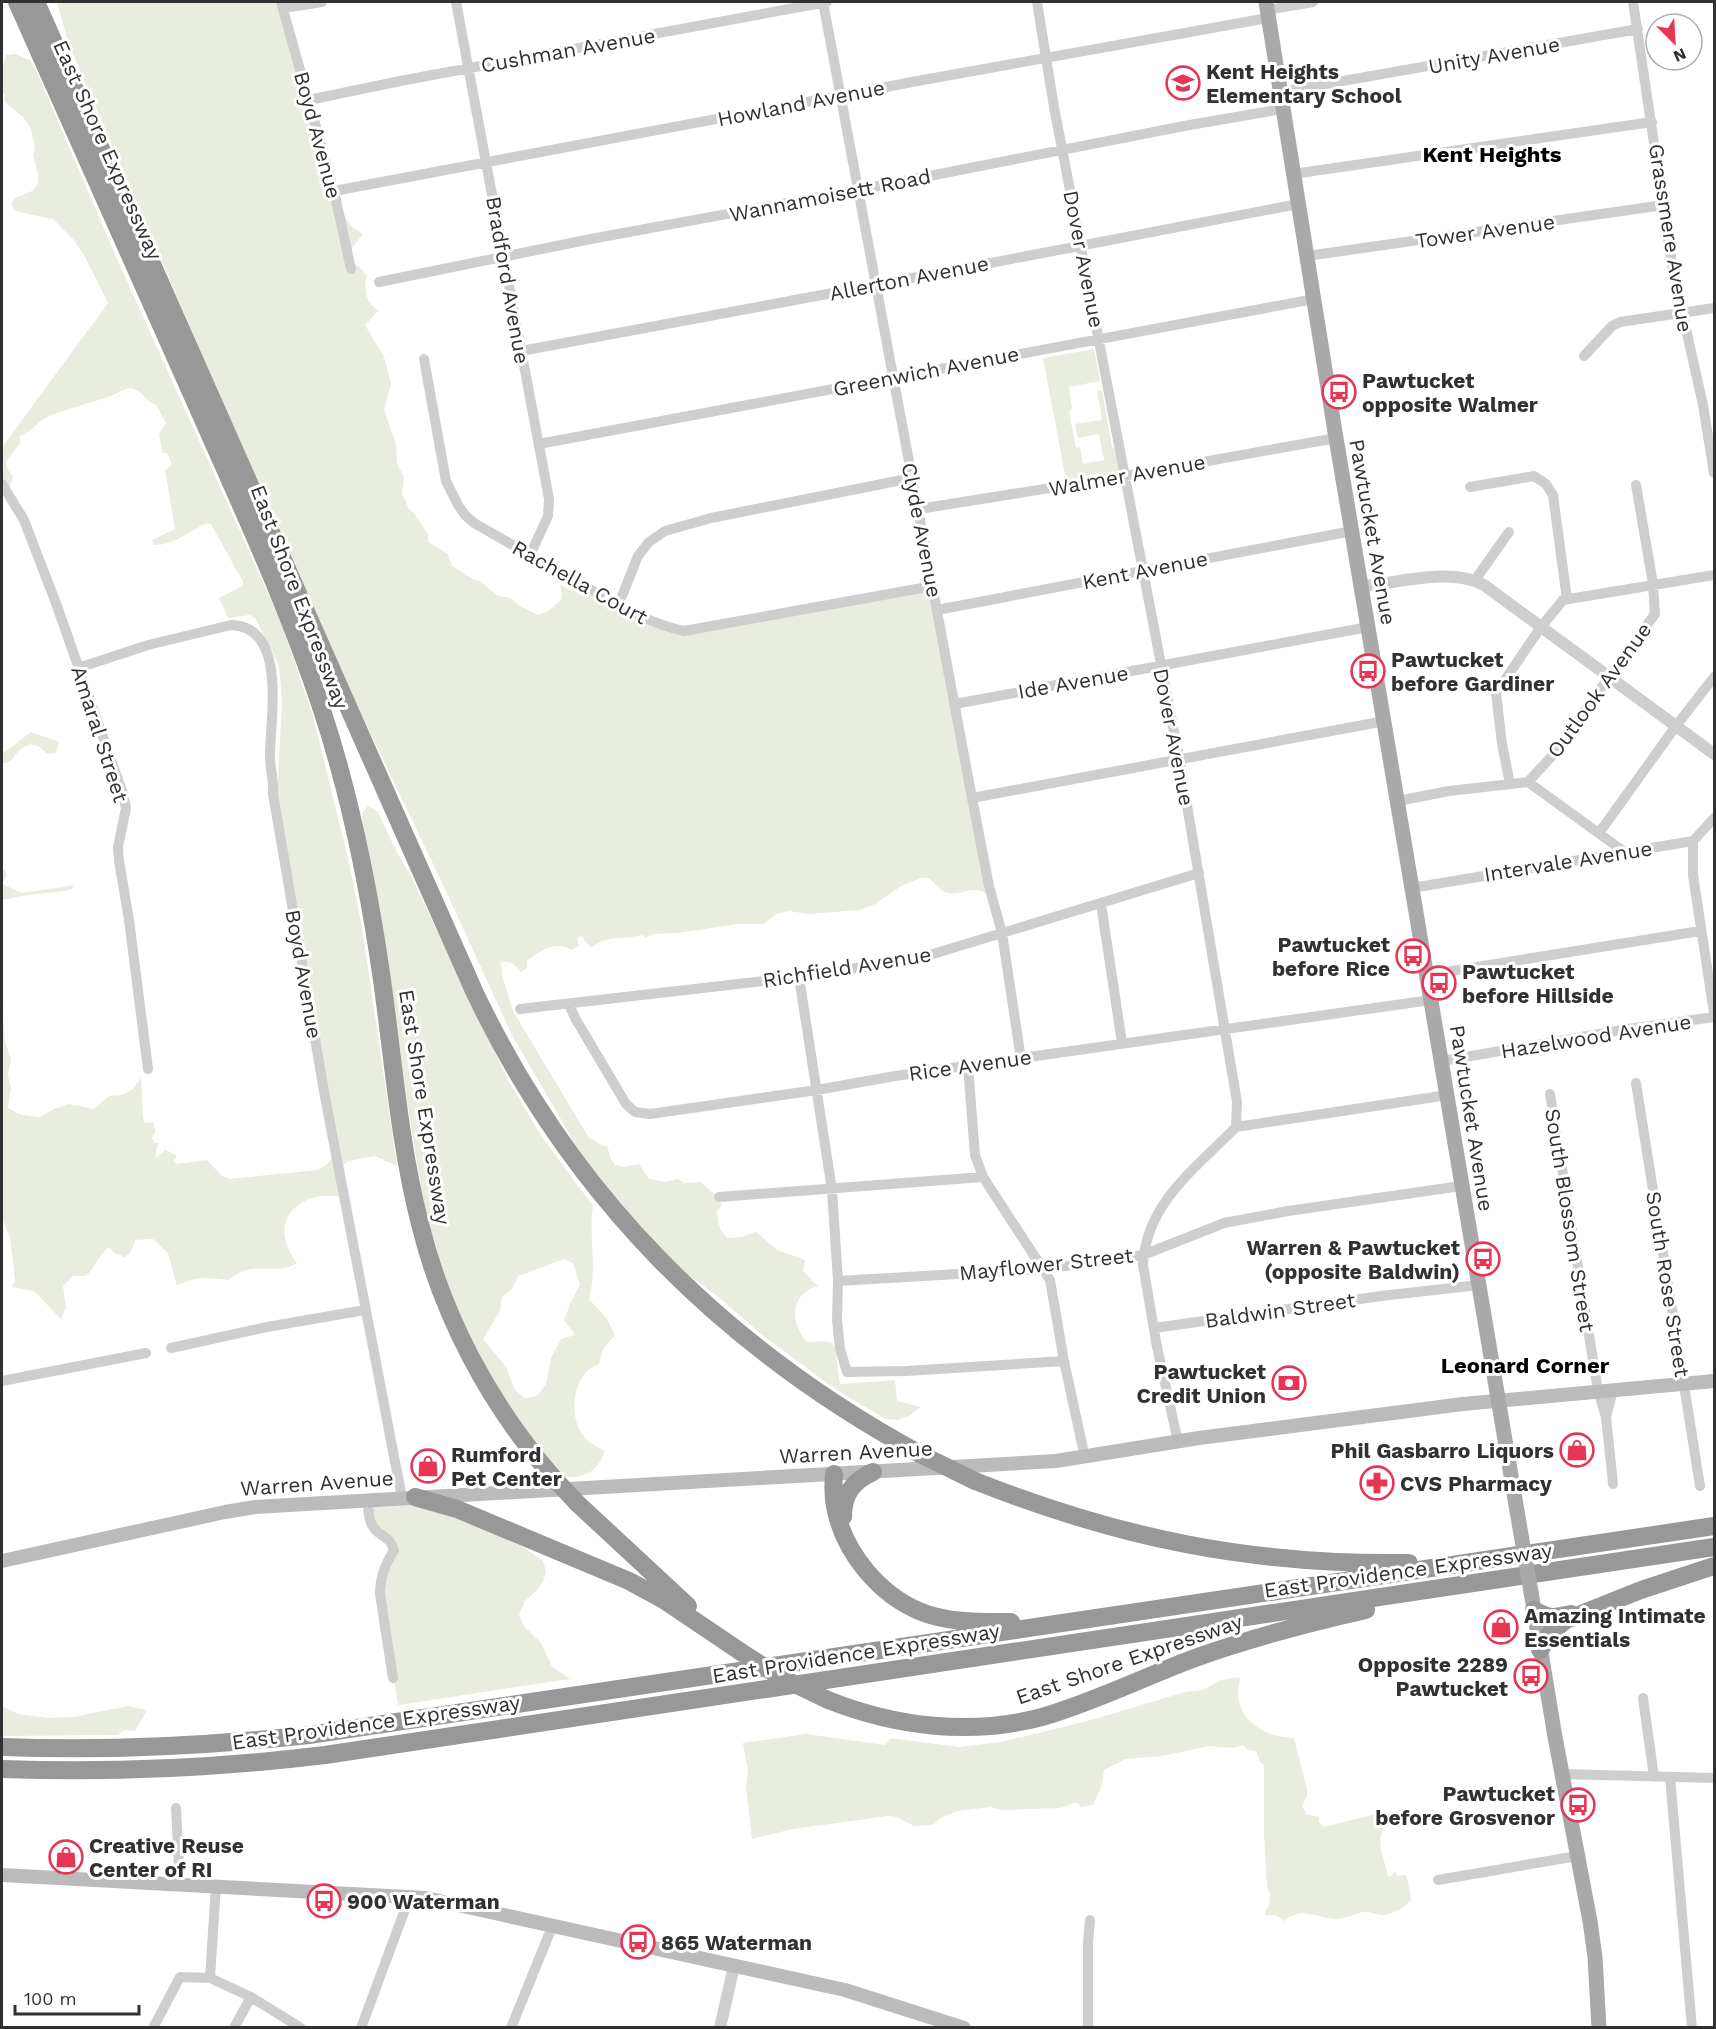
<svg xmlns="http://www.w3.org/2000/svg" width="1716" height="2029" font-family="'Work Sans',sans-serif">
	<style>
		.green { fill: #e8eddf; fill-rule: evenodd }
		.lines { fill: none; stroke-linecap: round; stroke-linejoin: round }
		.minor { stroke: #cecece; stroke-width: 10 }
		.tertiary { stroke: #cecece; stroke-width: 12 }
		.secondary { stroke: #bbb; stroke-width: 14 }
		.primary { stroke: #a9a9a9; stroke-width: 15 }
		.motorway { stroke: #989898; stroke-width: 18 }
		.primary-bridge { stroke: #a9a9a9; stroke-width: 15 }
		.motorway-bridge { stroke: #989898; stroke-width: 18 }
		.labels { text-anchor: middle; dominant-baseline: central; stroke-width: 6; stroke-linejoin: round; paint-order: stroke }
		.street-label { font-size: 21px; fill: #313131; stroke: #fff }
		.poi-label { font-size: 21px; font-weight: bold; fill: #313131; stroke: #fff; text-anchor: start }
		.neighbourhood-label { font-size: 22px; font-weight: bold; fill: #000; stroke: #fff }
	</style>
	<rect width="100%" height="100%" fill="#fff"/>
	<path class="green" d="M57,2H284L344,216L353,228L363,234L350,251L352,261L367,275C363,287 366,306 379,310L365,325L384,357L391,383L384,410L396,444L397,464L404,477L402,494L409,509L413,512L428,534V542L448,554L452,566L475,580L480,581L498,596L511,598L518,605L538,615L547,612L561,600L562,593L560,585H561L565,588L579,592L580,588L682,635L928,587L990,889L985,893C971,884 957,899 943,891C938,888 934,882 929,878H921L901,886L875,904L860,910L809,914L789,911L776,914L764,924H739L677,933L653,934L645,938L643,935C624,940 607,934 591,948L581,936L577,938L579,946L571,950C557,940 539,950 527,961V968L521,972C515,965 511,960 501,963L502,975L513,1011L589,1138C596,1139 599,1146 607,1146L611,1159L615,1165L625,1167L639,1164L649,1179L666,1182L678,1179L684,1183L701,1182L715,1195L722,1205L717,1211C718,1223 719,1229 727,1238L742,1237L756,1232L777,1250L805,1260L803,1271L818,1286C790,1294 790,1321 806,1341C815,1343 824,1340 832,1343L835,1349L840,1384L895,1380L897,1401L921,1407L909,1416L898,1420L886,1419L838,1391L762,1335L716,1295L684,1272L626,1211L578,1149L512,1035L444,887L337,663L245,455L68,42Z
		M15,54L30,60L37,72L113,250L281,622L313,716L348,858L362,927L397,1166L375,1156L348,1161L341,1166V1197C297,1189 266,1224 297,1263C276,1277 253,1258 229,1280C210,1278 194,1276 177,1286L168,1253L153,1239L135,1240C132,1249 132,1254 123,1258L121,1255L116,1254L108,1247C99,1256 95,1267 86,1276H73L63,1286L66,1308L61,1319L34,1291L12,1287L15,1280L10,1237L2,1218V998L4,1001L2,1007L5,1041L11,1059L8,1075L11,1087L8,1108L22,1115L40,1117L54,1109L69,1104L94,1109L109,1096L122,1095L133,1089L141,1078L143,1118L145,1123L153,1122C155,1128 157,1133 151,1138L155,1143H159L156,1149V1158L164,1152V1149L176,1155V1158L173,1160L176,1164L207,1160L222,1176L230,1179L317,1170L326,1165L332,1158L277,798L282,702L279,665L255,618L250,615L228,618L219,598L243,586V582L211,524L207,523C190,531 174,545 154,545L152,540L175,529L165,470L172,465L167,453H163L159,434L166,423L156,405C146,401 142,392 134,389C128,386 119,393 113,395C90,404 64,408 42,420C34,425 31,433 20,436V443L6,461L7,468L13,477L9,489L2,484L3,446L108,303L84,255L73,239L55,221L52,219L15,211L11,204L15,198L32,191L38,184V175L33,155L35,147L30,127L23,117L5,102V94L2,91V71L6,55Z
		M1094,349L1100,381L1069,387L1072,408L1069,412L1076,448L1080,447L1083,464L1104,460L1099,434L1078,438L1075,424L1102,420L1097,390H1102L1112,447L1114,448L1119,470L1117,474L1066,480L1043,358Z
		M31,732L59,742L56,753L46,754C34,736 20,747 11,761L2,764V754Z
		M368,806L378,812L397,853L410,874L508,1080L542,1137L593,1206C588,1239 598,1265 589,1299L607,1319L615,1335L603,1349L599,1364C595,1366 590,1368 587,1371C571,1388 570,1421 585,1438C590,1444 599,1447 605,1451C597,1473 585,1478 562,1477L498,1393L471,1349L430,1243L364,836L362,813ZM564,1259L573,1263L580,1285L571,1302L564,1320L575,1335L561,1339L551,1358L546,1384L537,1396L525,1398L515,1390L506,1367L483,1339L500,1311L502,1297L512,1289L518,1276Z
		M2,868H3L7,875L2,884L22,893L75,885L71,889L65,891L21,896L2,900Z
		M414,1496L525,1548L543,1561L546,1571L544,1579L538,1589L525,1601L519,1615L524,1626L541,1643L552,1667L570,1679L398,1705L381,1595L395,1551L375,1524L371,1498Z
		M1239,1677L1240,1679C1230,1715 1260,1737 1294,1738L1307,1789V1796L1302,1806L1306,1814L1319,1817V1822L1324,1827L1380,1813L1385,1824L1380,1838L1381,1850L1388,1876H1391L1394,1871L1398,1876L1405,1875L1407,1877L1411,1900C1405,1908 1392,1914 1382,1915C1376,1915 1370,1911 1364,1912C1355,1913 1346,1919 1337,1919C1317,1919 1302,1905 1284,1921L1275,1915H1265V1911L1269,1906L1270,1895L1267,1886L1264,1835V1765L1260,1762L1256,1751L1248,1750L1243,1745L1234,1748L1209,1746L1162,1756L1126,1759L1104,1770L1102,1785L1093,1805L1081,1807L1077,1802L1060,1808L1001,1810L991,1807L957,1811L941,1818L933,1825L914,1826L897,1817L888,1816L793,1829L752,1839L746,1787L748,1771L743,1743L806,1734L885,1745L890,1738L959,1747L1002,1742L1095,1719L1185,1692L1203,1690L1221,1680Z
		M2,1706L18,1714L49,1718L73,1717L128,1706L147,1710L135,1731L123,1730L118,1735L2,1736Z"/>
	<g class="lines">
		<path class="minor" d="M281,2L334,191L351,269
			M456,2L549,499L548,516L530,555
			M823,2L972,798L989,886L1002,933L1021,1059
			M1037,2L1054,107L1179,758L1237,1102L1236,1127C1196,1168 1146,1203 1143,1265L1157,1347L1178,1442
			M1633,2L1673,271L1703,405L1714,473
			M284,8L322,2
			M1267,10L1313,2
			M1280,92L1638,29
			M309,100L400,81L827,2
			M1293,174L1652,122
			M334,191L923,80L1268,18
			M1307,256L1664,205
			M379,282L596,238L858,190L1184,126L1283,109
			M521,351L876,285L1298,204
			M1584,356L1612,326L1620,322L1714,308
			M424,359L446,481L458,505L465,515L474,523C515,546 555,569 595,592C624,608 651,624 684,631L933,586
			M539,444L1314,299
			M2,484L24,520L57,606L123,794L126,808L118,847L119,861L129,920L148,1069
			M1470,487L1534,476L1546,484L1553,495L1567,599
			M919,509L1125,476L1336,438
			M1475,580L1509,532
			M618,606L638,556L649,542L665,531L711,518L912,478
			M937,610L1352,531
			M78,668L148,645L231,625C288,626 270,719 270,756C270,769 274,781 273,794L325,1097L402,1498
			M955,704L1368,627
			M1528,782L1551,757L1655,614L1653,584L1636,485
			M1510,784L1502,744L1496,693L1541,627L1563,600L1714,575
			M972,798L1385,721
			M1398,801L1449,791L1528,782L1626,853
			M1599,833L1676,726L1714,677
			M1693,841V875L1714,1013
			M1412,888L1693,841L1714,818
			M1101,904L1122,1043
			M1427,975L1700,931
			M799,977L832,1190L838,1281L837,1320L840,1349L847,1372L906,1371L1064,1361
			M569,1004L575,1018L626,1104L635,1112L650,1114L817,1090L895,1076L1431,1000
			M520,1009L799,977L920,958L1199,873
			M1442,1061L1628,1029L1714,1017
			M968,1066L975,1155L983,1177L1050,1280L1064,1361L1085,1458
			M1636,1083L1700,1486
			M1550,1094L1598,1391L1606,1417L1613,1390
			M1236,1127L1448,1095
			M719,1197L983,1177
			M838,1281L1044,1269L1143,1255L1224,1223L1288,1211L1461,1186
			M1154,1328L1381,1296L1479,1285
			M171,1348L267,1327L365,1310
			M2,1381L146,1353
			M1606,1417L1613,1484
			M368,1500C368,1508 368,1518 372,1525C378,1537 390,1535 394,1550C385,1565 380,1577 380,1594L393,1678
			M1643,1698L1654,1777
			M1562,1774L1714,1778
			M1670,1777L1692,2028
			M176,1808L180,1884
			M1438,1880L1577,1856
			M210,1978L216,1886
			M153,2028L180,1977L210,1978L251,1997L301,2028
			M234,2028L251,1997
			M361,2028L410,1896
			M511,2028L552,1927
			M1088,2028V1942L1090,1920"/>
		<path class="tertiary" d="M1362,586C1400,583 1450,567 1484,585L1714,754
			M720,2028L734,1966"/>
		<path class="secondary" d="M2,1561L225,1512L255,1507L1056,1461L1199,1438L1463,1404L1714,1381
			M2,1875L426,1898L845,1990L964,2028"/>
		<path class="primary" d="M1266,2L1336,438L1517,1511
			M1531,1592L1555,1737L1590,1921L1595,1957L1599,2028"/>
		<path class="motorway" d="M17,2C77,137 138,273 198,408C242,508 288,606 322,710C350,795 368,884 381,973C393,1056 399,1142 420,1224C443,1317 489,1403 551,1475
			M36,2L474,991C571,1196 722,1346 920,1454
			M834,1474C833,1486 833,1499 836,1511C845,1553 879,1594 919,1611C947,1623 980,1622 1011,1622
			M975,1481C1122,1539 1251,1565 1409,1563
			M415,1497L457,1509L629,1581L664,1600L741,1652
			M577,1503L688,1606
			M843,1517C843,1494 853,1481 873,1472
			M1534,1610C1550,1619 1553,1618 1571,1614
			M1540,1650L1551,1632L1566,1620L1641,1590L1714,1566
			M828,1700C896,1727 971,1736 1042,1717C1094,1702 1144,1677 1195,1658C1251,1638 1308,1623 1366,1610
			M2,1747C104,1751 207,1746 309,1735L1714,1526
			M2,1769C110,1773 218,1768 325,1755L1714,1547"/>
		<path class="primary-bridge" d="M1517,1511L1531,1592"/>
		<path class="motorway-bridge" d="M920,1454L975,1481
			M551,1475L577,1503
			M741,1652L782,1678L828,1700"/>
	</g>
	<defs>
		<symbol id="school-ring" viewBox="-11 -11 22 22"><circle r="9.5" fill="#fff" stroke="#e53656" stroke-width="1.5"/><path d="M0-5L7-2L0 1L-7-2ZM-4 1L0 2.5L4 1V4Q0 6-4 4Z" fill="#e53656"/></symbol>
		<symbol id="bus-ring" viewBox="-11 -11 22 22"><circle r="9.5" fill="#fff" stroke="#e53656" stroke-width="1.5"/><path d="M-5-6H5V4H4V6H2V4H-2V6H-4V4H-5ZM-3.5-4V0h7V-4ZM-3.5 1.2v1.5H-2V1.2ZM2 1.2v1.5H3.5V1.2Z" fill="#e53656"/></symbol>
		<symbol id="bank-ring" viewBox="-11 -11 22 22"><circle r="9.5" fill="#fff" stroke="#e53656" stroke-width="1.5"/><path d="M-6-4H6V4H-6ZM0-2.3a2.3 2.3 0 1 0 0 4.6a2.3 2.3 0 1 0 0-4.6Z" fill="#e53656"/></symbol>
		<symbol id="shop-ring" viewBox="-11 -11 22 22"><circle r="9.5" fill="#fff" stroke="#e53656" stroke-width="1.5"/><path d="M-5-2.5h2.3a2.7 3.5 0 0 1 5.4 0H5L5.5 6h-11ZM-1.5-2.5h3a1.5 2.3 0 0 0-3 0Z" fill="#e53656"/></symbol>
		<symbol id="pharmacy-ring" viewBox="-11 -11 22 22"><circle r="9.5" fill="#fff" stroke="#e53656" stroke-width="1.5"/><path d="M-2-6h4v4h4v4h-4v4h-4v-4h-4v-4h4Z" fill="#e53656"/></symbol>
	</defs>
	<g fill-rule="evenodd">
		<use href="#school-ring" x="1164" y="64" width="38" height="38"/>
		<use href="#bus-ring" x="1320" y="373" width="38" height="38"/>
		<use href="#bus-ring" x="1349" y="652" width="38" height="38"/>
		<use href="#bus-ring" x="1394" y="937" width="38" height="38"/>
		<use href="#bus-ring" x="1420" y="964" width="38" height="38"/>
		<use href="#bus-ring" x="1464" y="1240" width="38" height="38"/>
		<use href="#bank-ring" x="1270" y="1364" width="38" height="38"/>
		<use href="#shop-ring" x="1558" y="1431" width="38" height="38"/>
		<use href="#shop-ring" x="409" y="1447" width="38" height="38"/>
		<use href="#pharmacy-ring" x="1358" y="1464" width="38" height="38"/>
		<use href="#shop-ring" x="1482" y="1608" width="38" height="38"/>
		<use href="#bus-ring" x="1512" y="1657" width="38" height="38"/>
		<use href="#bus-ring" x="1559" y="1786" width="38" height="38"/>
		<use href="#shop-ring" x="47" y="1838" width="38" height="38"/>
		<use href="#bus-ring" x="305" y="1882" width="38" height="38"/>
		<use href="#bus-ring" x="619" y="1923" width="38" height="38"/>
	</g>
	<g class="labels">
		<g class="street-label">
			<text transform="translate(568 50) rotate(-10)">Cushman Avenue</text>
			<text transform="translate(1494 55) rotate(-10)">Unity Avenue</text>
			<text transform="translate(801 103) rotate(-11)">Howland Avenue</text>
			<text transform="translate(318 135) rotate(75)">Boyd Avenue</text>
			<text transform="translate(108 150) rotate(66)">East Shore Expressway</text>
			<text transform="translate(830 195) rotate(-11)">Wannamoisett Road</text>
			<text transform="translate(1485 231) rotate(-8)">Tower Avenue</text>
			<text transform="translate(1671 238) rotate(81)">Grassmere Avenue</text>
			<text transform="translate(1084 259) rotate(79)">Dover Avenue</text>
			<text transform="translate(909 278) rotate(-11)">Allerton Avenue</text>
			<text transform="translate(508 280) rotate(80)">Bradford Avenue</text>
			<text transform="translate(926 371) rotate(-11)">Greenwich Avenue</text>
			<text transform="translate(1127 475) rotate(-10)">Walmer Avenue</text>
			<text transform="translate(922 530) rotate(79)">Clyde Avenue</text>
			<text transform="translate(1373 532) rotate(80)">Pawtucket Avenue</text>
			<text transform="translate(1145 570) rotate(-11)">Kent Avenue</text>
			<text transform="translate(580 582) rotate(29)">Rachella Court</text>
			<text transform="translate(300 597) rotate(69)">East Shore Expressway</text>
			<text transform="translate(1073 682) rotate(-10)">Ide Avenue</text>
			<text transform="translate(1599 690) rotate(-54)">Outlook Avenue</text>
			<text transform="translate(100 734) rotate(72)">Amaral Street</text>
			<text transform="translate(1174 737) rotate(79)">Dover Avenue</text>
			<text transform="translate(1568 861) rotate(-9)">Intervale Avenue</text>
			<text transform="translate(847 967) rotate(-9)">Richfield Avenue</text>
			<text transform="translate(304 974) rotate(80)">Boyd Avenue</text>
			<text transform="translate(1596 1036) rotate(-9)">Hazelwood Avenue</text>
			<text transform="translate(970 1065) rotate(-8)">Rice Avenue</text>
			<text transform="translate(425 1107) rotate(81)">East Shore Expressway</text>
			<text transform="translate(1472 1118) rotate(81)">Pawtucket Avenue</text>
			<text transform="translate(1570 1220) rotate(81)">South Blossom Street</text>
			<text transform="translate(1046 1264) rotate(-6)">Mayflower Street</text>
			<text transform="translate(1668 1284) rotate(81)">South Rose Street</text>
			<text transform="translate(1280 1310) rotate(-8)">Baldwin Street</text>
			<text transform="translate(856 1452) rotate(-3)">Warren Avenue</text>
			<text transform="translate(317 1483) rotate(-4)">Warren Avenue</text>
			<text transform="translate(1408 1570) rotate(-8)">East Providence Expressway</text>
			<text transform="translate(856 1653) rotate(-9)">East Providence Expressway</text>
			<text transform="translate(1129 1659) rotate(-19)">East Shore Expressway</text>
			<text transform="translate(376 1722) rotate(-8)">East Providence Expressway</text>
		</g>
		<g class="poi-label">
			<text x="1206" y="71">Kent Heights<tspan x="1206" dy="24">Elementary School</tspan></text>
			<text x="1362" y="380">Pawtucket<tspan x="1362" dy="24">opposite Walmer</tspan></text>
			<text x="1391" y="659">Pawtucket<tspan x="1391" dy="24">before Gardiner</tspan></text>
			<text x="1390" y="944" text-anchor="end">Pawtucket<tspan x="1390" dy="24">before Rice</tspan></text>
			<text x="1462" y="971">Pawtucket<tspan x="1462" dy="24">before Hillside</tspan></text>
			<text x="1460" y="1247" text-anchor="end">Warren &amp; Pawtucket<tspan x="1460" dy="24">(opposite Baldwin)</tspan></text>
			<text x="1266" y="1371" text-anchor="end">Pawtucket<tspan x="1266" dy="24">Credit Union</tspan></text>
			<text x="1554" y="1450" text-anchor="end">Phil Gasbarro Liquors</text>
			<text x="451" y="1454">Rumford<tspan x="451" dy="24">Pet Center</tspan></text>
			<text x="1400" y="1483">CVS Pharmacy</text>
			<text x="1524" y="1615">Amazing Intimate<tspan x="1524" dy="24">Essentials</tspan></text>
			<text x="1508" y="1664" text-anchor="end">Opposite 2289<tspan x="1508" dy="24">Pawtucket</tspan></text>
			<text x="1555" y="1793" text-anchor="end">Pawtucket<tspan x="1555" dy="24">before Grosvenor</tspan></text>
			<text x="89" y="1845">Creative Reuse<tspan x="89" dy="24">Center of RI</tspan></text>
			<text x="347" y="1901">900 Waterman</text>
			<text x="661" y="1942">865 Waterman</text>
		</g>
		<g class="neighbourhood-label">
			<text x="1492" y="154">Kent Heights</text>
			<text x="1525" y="1365">Leonard Corner</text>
		</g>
	</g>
	<rect width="1716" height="2029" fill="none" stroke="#313131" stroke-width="6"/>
	<g transform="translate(1674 42) rotate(156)"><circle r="28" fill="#ffffff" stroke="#adadad" stroke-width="1.5"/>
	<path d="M0-4.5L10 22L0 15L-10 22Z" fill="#e53656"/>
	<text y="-9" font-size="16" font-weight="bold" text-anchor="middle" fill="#313131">N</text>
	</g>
	<path d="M15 2005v9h124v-9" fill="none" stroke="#313131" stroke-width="3"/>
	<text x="24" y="2005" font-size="18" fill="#313131" stroke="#ffffff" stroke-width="4.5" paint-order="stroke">100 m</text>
</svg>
